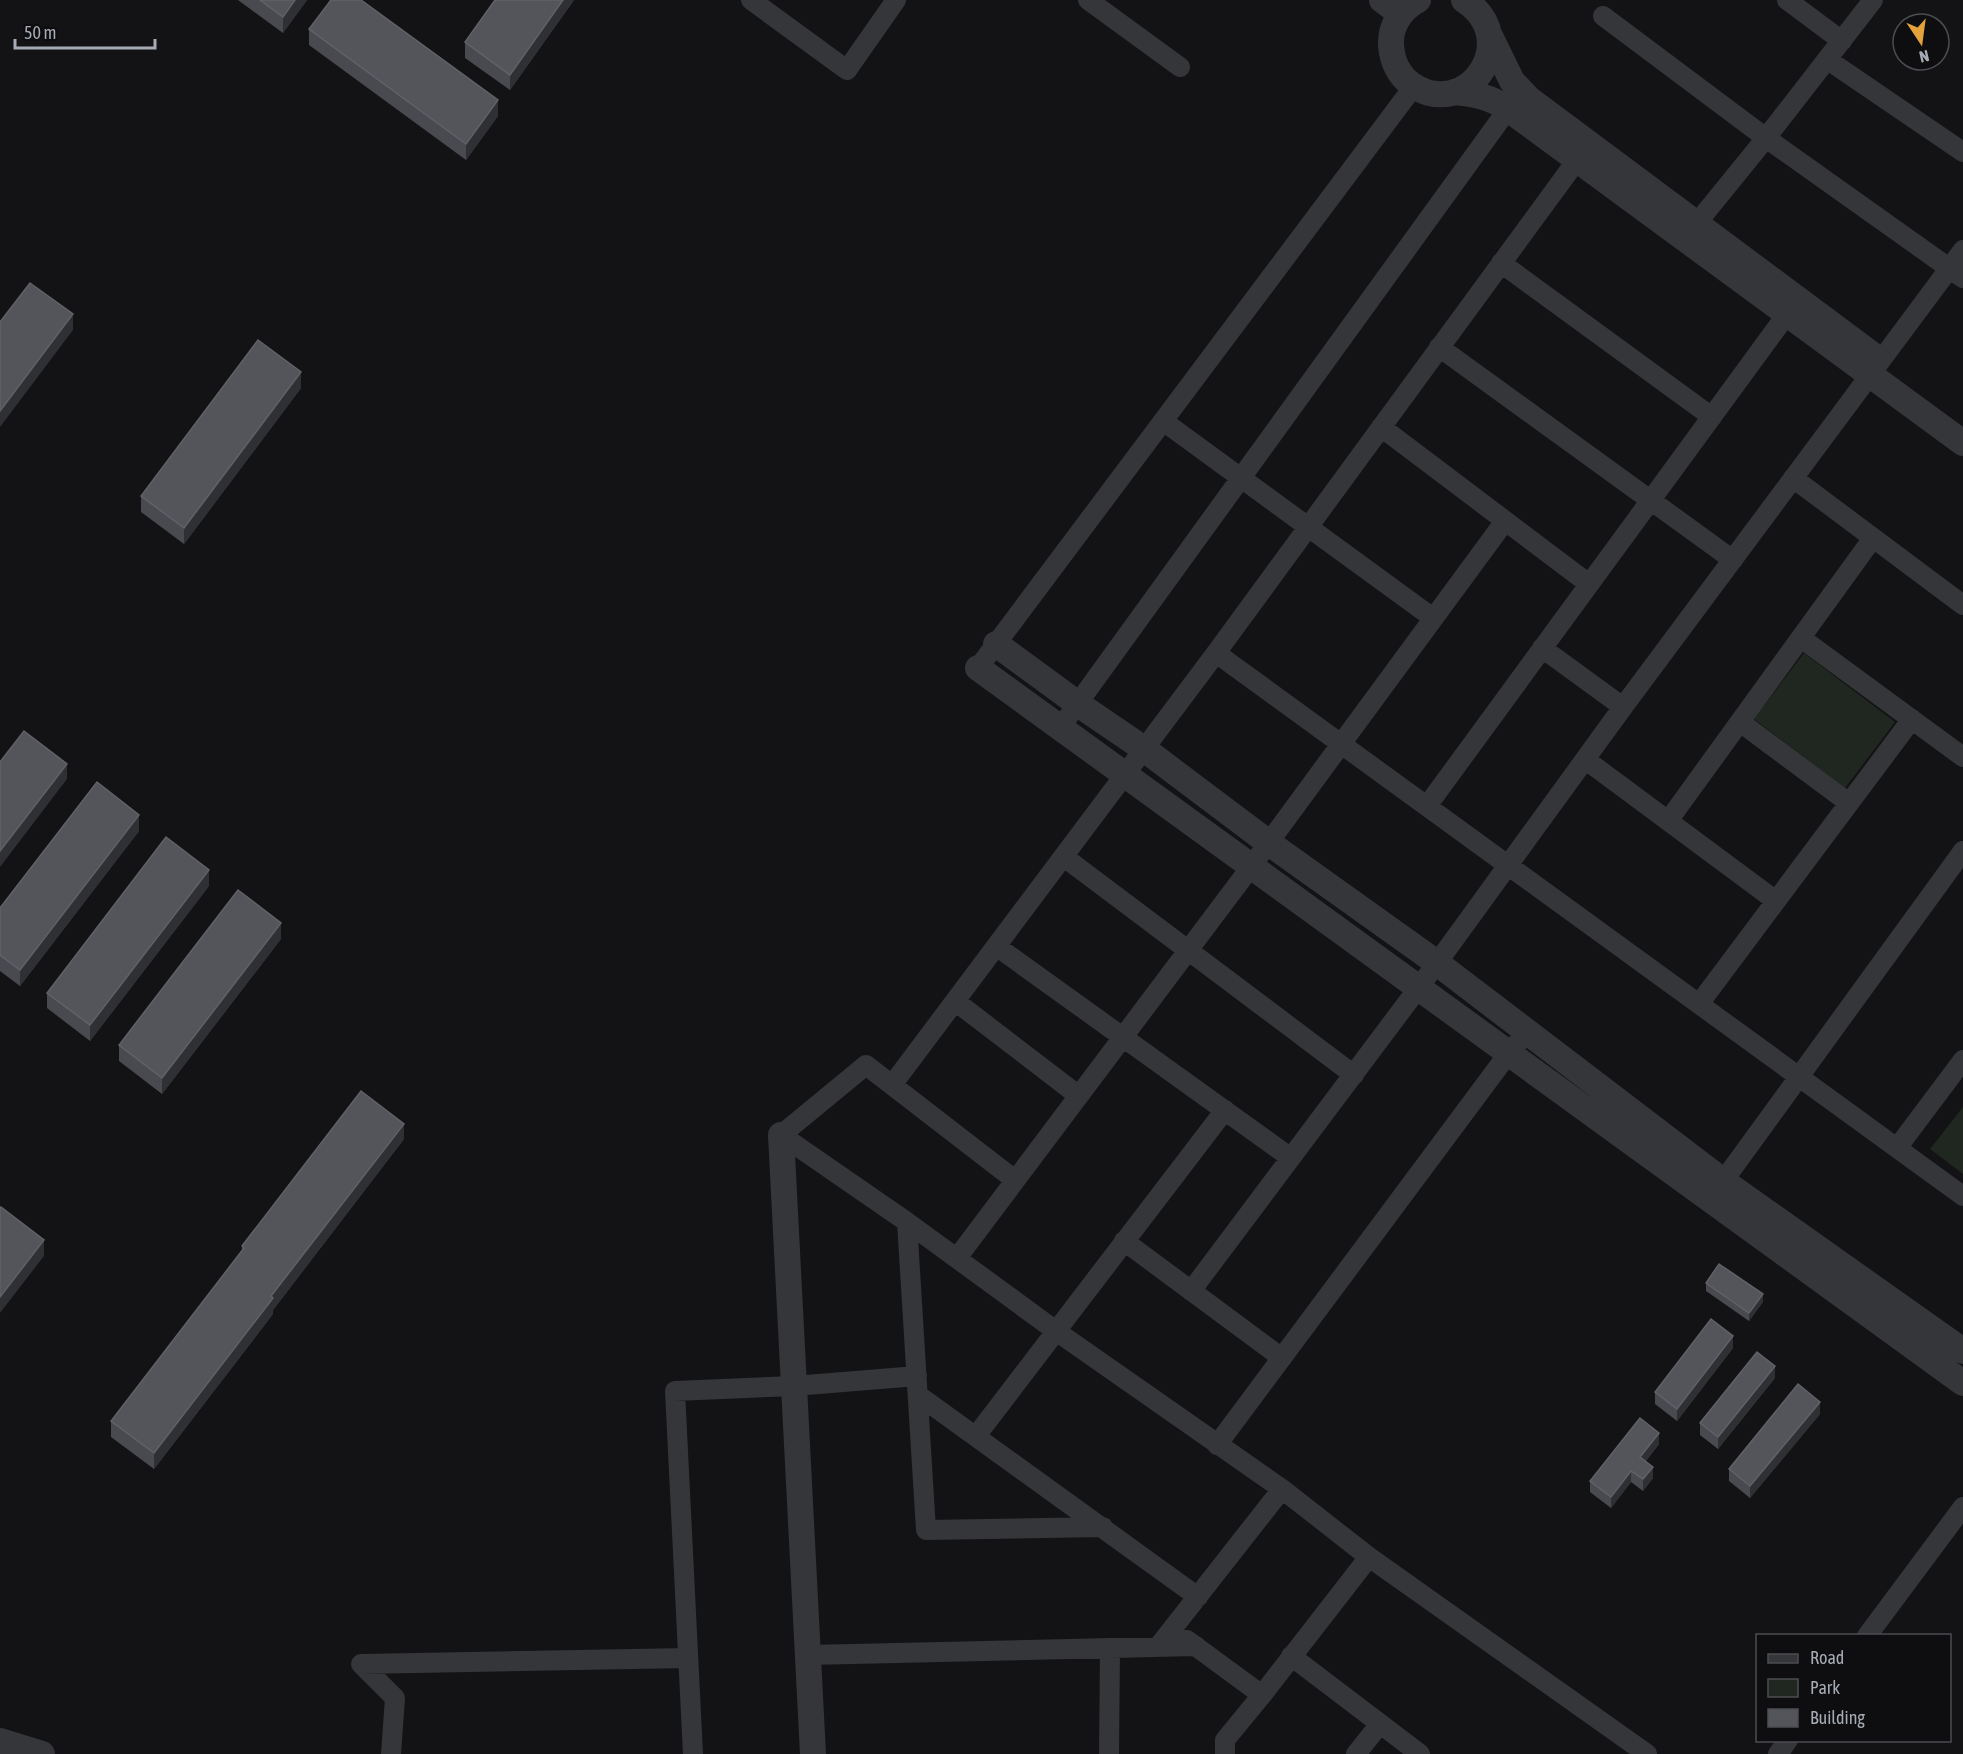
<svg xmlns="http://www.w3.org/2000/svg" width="1963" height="1754" font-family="'Asap Condensed',sans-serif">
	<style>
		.green { fill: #202720 }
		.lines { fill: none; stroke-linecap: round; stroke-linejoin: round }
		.minor { stroke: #353639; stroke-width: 20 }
		.tertiary { stroke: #353639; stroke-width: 26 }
		.wall { fill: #494a50 }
		.shaded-wall { fill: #2f3034 }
		.building { fill: #53555a; stroke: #606268; stroke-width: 1.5 }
	</style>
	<rect width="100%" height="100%" fill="#131315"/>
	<path class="green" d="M1804,653L1895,722L1845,788L1754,719Z
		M1963,1107V1174L1930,1149Z"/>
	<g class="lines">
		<path class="minor" d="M751,0L847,70L896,0
			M1088,0L1180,67
			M1787,0L1842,41
			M1603,16L1766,138L1963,278
			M1828,60L1963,152
			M1688,234L1766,138L1873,0
			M1501,263L1712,417
			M1439,347L1733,560
			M1163,421L1433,618
			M1381,427L1589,584
			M1793,478L1963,605
			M1801,638L1963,757
			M1542,648L1623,707
			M1216,653L1963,1196
			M978,668L1414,86
			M1740,722L1849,803
			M1060,728L1508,109
			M1586,760L1776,901
			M1427,806L1787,314
			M1668,821L1873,538
			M1064,857L1354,1075
			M996,946L1291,1158
			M955,1001L1079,1096
			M1699,1004L1912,719
			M892,1085L1216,653L1577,160
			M1897,1148L1963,1060
			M1015,1180L866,1065L781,1135L907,1222L1056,1331L1282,1489L1369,1557L1647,1754
			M1716,1191L1963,851
			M907,1222L926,1530L1103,1527
			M1124,1241L1282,1358
			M957,1258L1250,868L1505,521
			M1191,1291L1437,963L1623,707L1963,250
			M918,1395L1198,1597
			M976,1436L1225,1110
			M1217,1445L1508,1054L1527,1032
			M1867,1636L1963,1507
			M1187,1640L1262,1695
			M1158,1647L1282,1489
			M808,1655L1196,1646
			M1291,1656L1420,1754
			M361,1664L688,1658
			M361,1664L395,1698L391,1754
			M693,1754L675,1391L794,1386L917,1376
			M1109,1754L1110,1648
			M1225,1754V1740L1262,1695L1369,1557
			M1356,1754L1380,1724
			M1778,1754L1788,1740"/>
		<path class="tertiary" d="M1382,0L1401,14
			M1418,0C1401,9 1390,26 1391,45C1392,61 1399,76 1412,85C1468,122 1524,39 1464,0
			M1490,36L1512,81L1529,99L1878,359
			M1454,92C1475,94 1491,97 1508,109L1963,443
			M996,644L1078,704L1144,749L1269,843L1437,963L1723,1181L1963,1351
			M978,668C1305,908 1635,1144 1963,1383
			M781,1135L813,1754
			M0,1741L42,1754"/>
	</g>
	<path class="wall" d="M238,0H307L283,33Z
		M574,0L510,90L465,58V42Z
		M309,29L498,116L466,160L309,45Z
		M301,388L184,544L141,512V496Z
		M139,831L20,986L0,971V908Z
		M209,886L90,1041L47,1008V993Z
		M281,939L162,1094L119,1061V1045Z
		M404,1139L273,1310V1314L154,1469L111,1437V1421L242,1251V1246Z
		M1706,1283L1763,1302L1749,1321L1706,1291Z
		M1733,1348L1677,1421L1655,1404V1392Z
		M1775,1378L1718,1449L1700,1435V1423Z
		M1820,1414L1750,1498L1729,1481V1469Z
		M1659,1444L1646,1461L1653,1478L1643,1491L1631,1482L1611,1508L1590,1492V1481Z"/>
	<path class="shaded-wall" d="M295,0H307L283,33V17Z
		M563,0H574L510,90V75Z
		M498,100V116L466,160V144Z
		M73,314V330L0,427V411Z
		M301,372V388L184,544V528Z
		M67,764V779L0,867V851Z
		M139,815V831L20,986V970Z
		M209,870V886L90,1041V1025Z
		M281,923V939L162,1094V1078Z
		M404,1124V1139L273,1310V1314L154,1469V1453L271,1296Z
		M44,1240V1256L0,1313V1297Z
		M1763,1294V1302L1749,1321V1313Z
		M1733,1336V1348L1677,1421V1409Z
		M1775,1366V1378L1718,1449V1437Z
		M1820,1402V1414L1750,1498V1486Z
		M1659,1433V1444L1640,1468V1457Z
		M1653,1467V1478L1643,1491V1479Z
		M1631,1471V1482L1611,1508V1497Z"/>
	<path class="building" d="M260,0H295L283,17Z
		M331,0H361L498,100L466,144L309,29Z
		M495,0H563L510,75L465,42Z
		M30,283L73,314L0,411V322Z
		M258,340L301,372L184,528L141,496Z
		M24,731L67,764L0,851V762Z
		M97,782L139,815L20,970L0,955V908Z
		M166,837L209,870L90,1025L47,993Z
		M238,890L281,923L162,1078L119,1045Z
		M361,1091L404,1124L271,1296L273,1298L154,1453L111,1421L244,1248L242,1246Z
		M1,1207L44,1240L0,1297V1209Z
		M1719,1264L1763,1294L1749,1313L1706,1283Z
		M1711,1319L1733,1336L1677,1409L1655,1392Z
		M1757,1352L1775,1366L1718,1437L1700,1423Z
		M1798,1384L1820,1402L1750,1486L1729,1469Z
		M1640,1418L1659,1433L1640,1457L1653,1467L1643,1479L1631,1471L1611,1497L1590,1481Z"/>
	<rect x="1756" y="1634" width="195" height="108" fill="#0e0e10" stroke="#4b4d52" stroke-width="1.5"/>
	<rect x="1768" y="1654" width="30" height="9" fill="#353639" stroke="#4b4d52" stroke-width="1.5"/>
	<text x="1810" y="1664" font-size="18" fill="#a6abb4">Road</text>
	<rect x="1768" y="1679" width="30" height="18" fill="#202720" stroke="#4b4d52" stroke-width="1.5"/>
	<text x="1810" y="1694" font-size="18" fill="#a6abb4">Park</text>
	<rect x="1768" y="1709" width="30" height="18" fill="#53555a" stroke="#4b4d52" stroke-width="1.5"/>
	<text x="1810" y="1724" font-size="18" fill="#a6abb4">Building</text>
	<g transform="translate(1921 42) rotate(167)"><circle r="28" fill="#0e0e10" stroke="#4b4d52" stroke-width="1.5"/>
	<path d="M0-4.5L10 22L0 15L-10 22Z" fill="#e4a23c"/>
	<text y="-9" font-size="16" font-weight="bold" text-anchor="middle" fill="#a6abb4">N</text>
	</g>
	<path d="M15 39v9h140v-9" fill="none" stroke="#a6abb4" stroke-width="3"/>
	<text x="24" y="39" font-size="18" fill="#a6abb4" stroke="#0e0e10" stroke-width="4.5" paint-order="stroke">50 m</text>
</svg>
